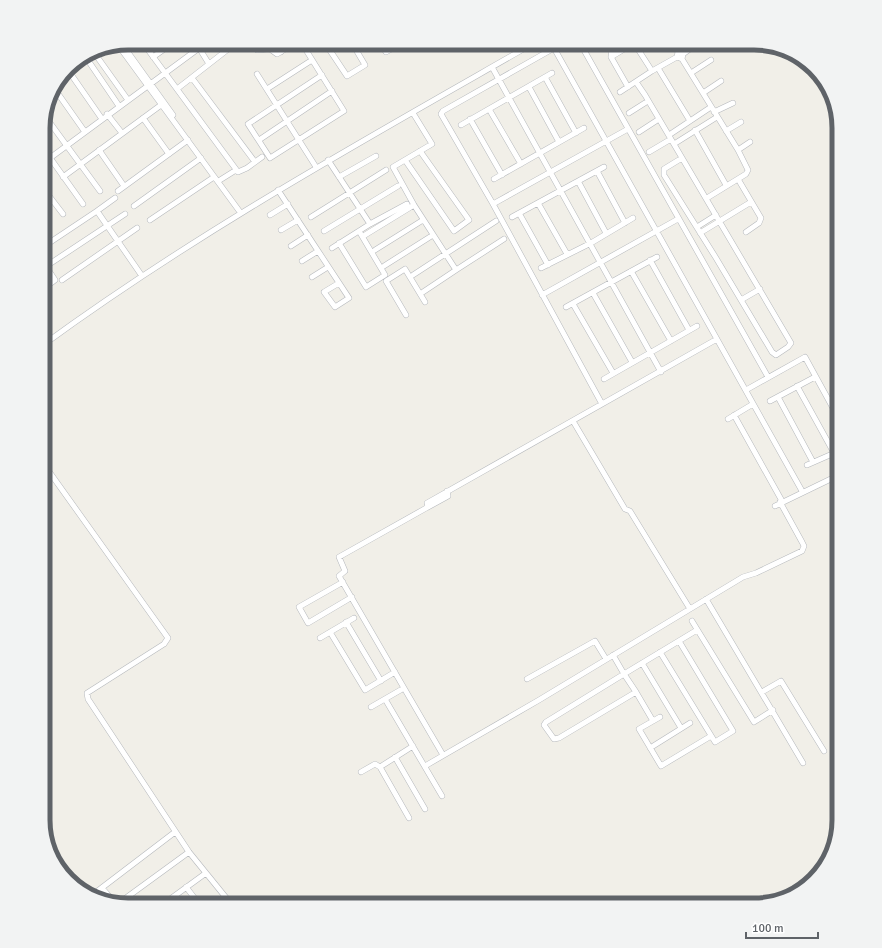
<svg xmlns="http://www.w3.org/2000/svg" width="882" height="948" font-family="Signika,sans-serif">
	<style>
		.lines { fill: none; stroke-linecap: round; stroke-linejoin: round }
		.minor-casing { stroke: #b5b8bc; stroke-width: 6 }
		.minor { stroke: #fff; stroke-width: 5 }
		.rim { fill: none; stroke: #5f6368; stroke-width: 5 }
	</style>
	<rect width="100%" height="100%" fill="#f1efe8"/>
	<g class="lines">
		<defs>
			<path id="minor" d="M143,43L238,172L247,168L262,157
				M196,43L209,64
				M253,43L257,50L270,49L277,54L295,43
				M275,43L281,52
				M325,43L347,76L365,65L352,43
				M380,43L386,52L402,43
				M563,43L443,111L441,114L493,204L602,404
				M580,43L768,377
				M619,43L612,49L611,57L634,43
				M634,43L652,71
				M673,43L678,52
				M122,44L173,115
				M118,45L240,212
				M554,48L802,491
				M306,50L344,111L270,158L248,124L322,75
				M93,51L128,100
				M683,54L698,43
				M85,56L119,106
				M153,57L173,43
				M611,57L628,87
				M682,59L738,150L748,170L746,174L707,198
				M492,67L661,372
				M658,68L690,121
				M68,70L102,119
				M691,73L711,60
				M257,74L316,167
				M545,77L576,133
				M192,78L255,162
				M636,82L645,95L791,343L788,347L776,355L772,352L716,258L664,175V169L682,158
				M529,87L559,142
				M54,88L85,132
				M177,89L236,43
				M267,89L312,60
				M620,92L652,71L677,57L678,52L683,54L682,59L677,57
				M703,93L721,81
				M489,109L521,164
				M714,112L733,103
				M413,113L432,144L393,167L414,205L456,270L504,239
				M629,113L648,101
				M107,114L122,133
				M45,116L100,191
				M143,118L169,154
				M470,119L502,175
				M461,125L552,73
				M695,130L726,185
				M726,131L741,122
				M639,132L659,119
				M669,135L711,107
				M259,140L332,91
				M674,144L717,117
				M43,148L83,204
				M99,150L124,186
				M738,150L750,142
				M649,152L671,139
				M50,158L206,43
				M328,160L370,224L407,204
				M405,160L454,231L469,220L420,151
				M597,171L625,223
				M63,177L161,105
				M339,177L376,156
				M494,179L584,128
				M738,179L761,218L759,223L746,232
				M220,180L236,170
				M578,181L606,233
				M43,188L63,214
				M278,190C302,226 325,262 349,298L335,307L324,292L339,283
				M118,191L188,140
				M538,203L567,254
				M493,204L628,129
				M134,206L201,158
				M97,211L115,198
				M519,213L548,265
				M270,215L288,204
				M311,217L386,170
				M512,217L604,167
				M150,220L214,177
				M43,224L48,230
				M697,227L716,215
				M281,230L298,220
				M324,231L398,186
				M700,233L751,202
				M365,235L414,205
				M339,243L366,287L385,275L359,231
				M291,246L308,235
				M43,247L97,211L142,276
				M332,248L370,224
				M375,250L423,220
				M650,260L689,330
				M302,261L318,251
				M51,263L125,214
				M384,266L433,235
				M541,268L591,243L633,218
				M631,271L671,341
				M413,275L496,221
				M312,277L328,267
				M62,280L137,228
				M43,289L55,280L43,262
				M423,292L456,270
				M593,293L632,362
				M542,295L678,219
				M741,300L760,289
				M573,304L613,373
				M566,307L657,257
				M406,315L386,281L405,269L425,302
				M43,345C199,231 366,139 534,43
				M604,379L697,326
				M797,386L834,453
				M746,390L805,357L839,419
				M778,397L813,462
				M770,401L815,377
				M734,415L782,501
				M728,419L753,404
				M573,421L625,509L630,511L690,609
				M835,428L839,426
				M43,463L168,638L164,644L87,693L88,699L189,852L232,905
				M807,465L839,451
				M775,506L839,475
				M428,507L448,496L447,491
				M343,582L299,607L308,623L352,597
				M706,599L803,763
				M692,621L754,722L773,710
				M346,622L381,681
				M330,632L365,690L395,672
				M320,638L354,618
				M660,652L715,742L733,731L679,641
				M613,655L624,674L546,722L544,725L554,739L559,738L636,692L624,674L697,630
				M642,663L681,728
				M527,679L595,641L606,659
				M404,688L339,576L345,571L339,557L428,507L427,503L717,339
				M636,692L653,721
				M762,692L781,681L824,751
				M385,699L442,796
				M371,707L404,688L443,755
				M660,717L639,729L661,766L711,736
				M650,748L690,723
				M395,757L425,809
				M425,766L539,700L743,577L756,573L802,551L804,546L802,542L780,502
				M380,767L409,818
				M361,772L375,764L380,767L413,746
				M186,887L200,905
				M102,888L114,902
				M91,896L175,832
				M119,903L189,852
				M162,905L206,873"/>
		</defs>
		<use href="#minor" class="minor-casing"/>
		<use href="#minor" class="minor"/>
	</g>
	<path d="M0 0H882V948H0ZM128 50H754A78 78 0 0 1 832 128V820A78 78 0 0 1 754 898H128A78 78 0 0 1 50 820V128A78 78 0 0 1 128 50Z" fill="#f2f3f3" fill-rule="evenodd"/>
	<path class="rim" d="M128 50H754A78 78 0 0 1 832 128V820A78 78 0 0 1 754 898H128A78 78 0 0 1 50 820V128A78 78 0 0 1 128 50Z"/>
	<path d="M746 932v6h72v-6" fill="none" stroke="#5f6368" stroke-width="2"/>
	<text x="752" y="932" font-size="12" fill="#5f6368" stroke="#ffffff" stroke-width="3" paint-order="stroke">100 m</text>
</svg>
